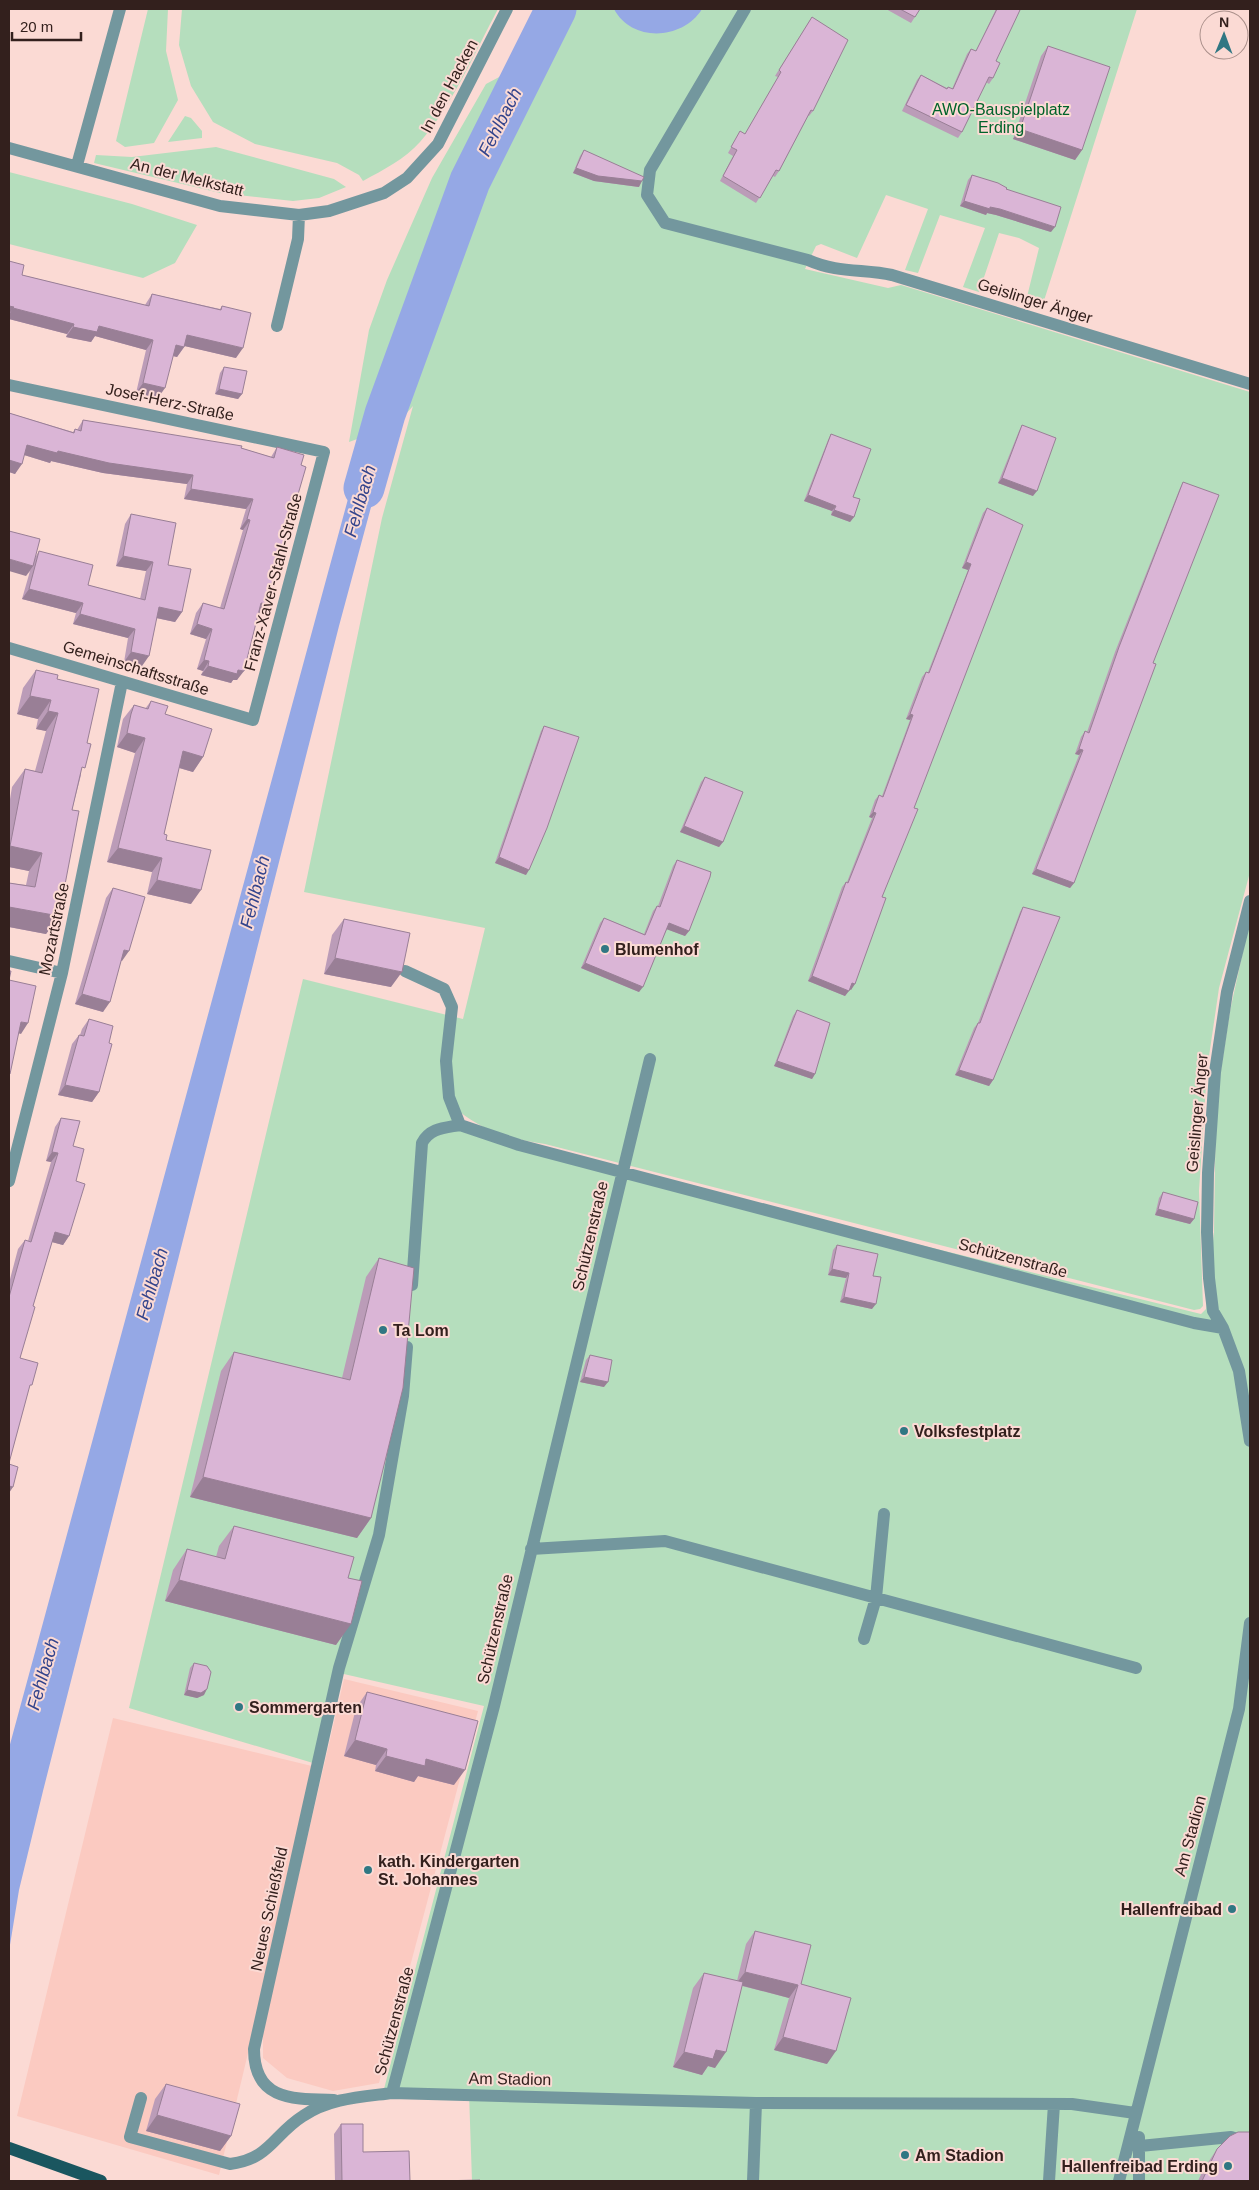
<svg xmlns="http://www.w3.org/2000/svg" width="1259" height="2190" font-family="Helvetica,sans-serif">
	<style>
		.built { fill: #fbcac1 }
		.green { fill: #b5debd }
		.water { fill: #95a8e5 }
		.lines { fill: none; stroke-linecap: round; stroke-linejoin: round }
		.river { stroke: #95a8e5; stroke-width: 41 }
		.minor { stroke: #73979e; stroke-width: 12 }
		.major { stroke: #1a565f; stroke-width: 12 }
		.wall { fill: #bb9cb8 }
		.shaded-wall { fill: #997f96 }
		.building { fill: #dab5d6; stroke: #997f96 }
		.poi-dot { fill: #307783; stroke: #fbdad4; stroke-width: 2 }
		.labels { text-anchor: middle; dominant-baseline: central; stroke-width: 4; stroke-linejoin: round; paint-order: stroke }
		.street-label { font-size: 16px; fill: #33201d; stroke: #fbdad4 }
		.park-label { font-size: 16px; fill: #00632a; stroke: #fbdad4 }
		.poi-label { font-size: 16px; font-weight: bold; fill: #33201d; stroke: #fbdad4; text-anchor: start }
		.water-label { font-size: 18px; font-style: italic; fill: #33448c; stroke: #fbdad4 }
	</style>
	<rect width="100%" height="100%" fill="#fbdad4"/>
	<path class="built" d="M344,1679L478,1711L379,2083L333,2091L287,2078L263,2058V2029Z
		M113,1718L316,1767L219,2175L17,2116Z"/>
	<path class="green" d="M148,9H168L166,51L178,100L154,143L125,147L116,141Z
		M182,9H498C476,50 451,108 420,142C405,159 383,170 363,181L359,175L337,163L255,144L213,122L191,86L179,45Z
		M538,9H1137L1041,310L1025,305L1039,248L1019,238L999,233L979,292L963,287L985,228L940,215L918,273L905,270L928,209L886,195L857,258L821,244L816,246L805,269L888,288L901,285L1250,392V872L1219,988L1207,1070L1199,1191L1203,1306L1200,1309L1194,1310L545,1144C513,1139 484,1132 459,1111L466,1133L1201,1314L1206,1309L1214,1232L1216,1102L1230,1011L1250,919V2181H472L469,2093L384,2089L484,1706L335,1672L313,1763L129,1708L303,979L463,1019L485,928L304,892L382,518L413,406L396,425L349,442L369,330L387,280L432,178L486,84L514,69L538,19Z
		M185,116L191,118L202,131V138L168,142Z
		M216,147L334,179L346,187L319,198L293,201L220,193L94,163L96,155L132,157Z
		M9,172L132,204L197,225L175,263L143,278L9,244Z"/>
	<path class="water" d="M614,9H702C683,40 632,43 614,9Z
		M392,429L339,626L43,1791L19,1890L9,1951V1748L364,440Z"/>
	<g class="lines">
		<path class="river" d="M364,488L385,414L470,181L556,9"/>
		<path class="minor" d="M745,9L650,170L647,195L665,223L808,260C837,273 863,269 892,275L1250,384
			M9,148L220,206L299,215L329,211L384,193L407,178L438,144L507,9
			M77,165L120,9
			M277,326L298,239L299,215
			M9,385L324,452L253,720L9,648
			M1250,901L1227,992L1215,1072L1208,1173L1207,1232L1209,1278L1213,1311L1223,1328L1239,1371L1250,1441
			M9,961L62,973
			M405,971L444,989L452,1007L446,1061L449,1097L460,1125L519,1145L1194,1323L1223,1328
			M9,1181L62,973L122,682
			M412,1285L422,1143C430,1128 444,1128 460,1125
			M531,1549L665,1541L1136,1668
			M864,1639L876,1598L884,1514
			M392,2093L494,1706L650,1059
			M141,2098L130,2137L230,2164C270,2159 273,2135 303,2116C330,2098 361,2097 392,2093L756,2103L1072,2104L1135,2113
			M334,2100C293,2099 254,2101 254,2049L339,1668L379,1535L403,1396L407,1347
			M1140,2146L1231,2137L1250,2143
			M753,2181L756,2103
			M1049,2181L1054,2104
			M1119,2181L1239,1709L1250,1623
			M1139,2181V2137"/>
		<path class="major" d="M9,2148L101,2181"/>
	</g>
	<path class="wall" d="M886,9H920L911,23Z
		M996,9H1017L996,61L993,78L989,84L986,82L962,132L958,138L902,111L917,80L921,75L947,88L952,89L967,54L971,49L976,51Z
		M812,17L813,111L809,116H808L779,171L775,177L773,176L756,203L720,181L733,156L728,153L740,131L745,134L778,77L775,76Z
		M1048,46L1082,150L1075,160L1013,139L1041,56Z
		M584,150L639,187L594,181L573,173L580,156Z
		M972,175L1006,189L1051,232L996,215L987,213L986,215L960,206L968,180Z
		M9,261L22,275L145,305L152,294L220,309L222,306L236,358L185,346L177,357L173,356L158,398L136,393L146,350L95,336L91,342L66,337L67,334L9,319Z
		M224,367L242,394L238,399L215,394L220,373Z
		M9,413L73,432L75,429L77,430L83,420L241,448L271,457L277,447L259,614L237,680H233L231,683L201,675L203,671L197,669L206,639L190,634L196,613L203,603L220,608L243,530L240,529L246,509L184,499L187,484L103,473L51,461L50,463L24,455L15,474L9,472Z
		M1022,425L1033,496L998,483L1019,431Z
		M831,434L853,497L854,517L850,522L831,515L832,511L804,501L828,440Z
		M1183,482L1153,663L1074,883L1070,888L1032,874L1079,755L1075,754L1081,737L1085,731L1087,732L1115,652L1180,488Z
		M987,508L914,808L882,897L851,990L849,989L845,996L808,981L842,887L846,882H847L872,818L869,817L875,800L879,795L882,796L910,720L906,719L922,677L926,672H928L968,570L962,568L983,513Z
		M131,514L168,565L182,612L175,622L156,618L142,666L124,662L128,638L73,624L76,613L22,599L30,571L26,576L36,556L39,551L88,585L140,599L146,571L116,566L125,524Z
		M36,670L57,679L81,775L72,810L59,916L46,934L9,927V883L26,885L29,871L9,867V805L12,787L25,769L35,771L46,731L36,729L38,719L17,714L23,688Z
		M151,701L165,714L203,757L193,772L179,768L164,834L166,840L191,904L147,894L152,872L107,862L135,753L117,747L121,728L123,719L134,705L145,709Z
		M544,726L526,875L495,863L541,731Z
		M705,777L723,842L719,847L680,832L701,782Z
		M677,860L689,931L685,936L667,929L639,992L581,968L600,923L604,918L644,934L653,911L657,906H658L673,866Z
		M113,888L122,961H121L103,1012L75,1004L106,898Z
		M1023,907L993,1080L989,1086L955,1075L974,1028L978,1023L1020,912Z
		M344,919L391,987L324,974L332,935Z
		M797,1010L815,1074L812,1079L774,1066L793,1016Z
		M89,1019L109,1043L99,1092L92,1102L58,1095L72,1044L79,1035H80L82,1029Z
		M61,1118L73,1146L76,1181L69,1236L63,1245L52,1242L33,1306L20,1358L28,1390L9,1463V1283L18,1249L25,1240L28,1241L51,1162L46,1161L55,1127Z
		M1163,1192L1194,1219L1190,1224L1155,1215L1159,1198Z
		M837,1245L873,1276L872,1309L840,1302L846,1278L828,1275L833,1250Z
		M379,1258L371,1518L357,1538L190,1497L221,1371L234,1352L342,1378L366,1277Z
		M590,1355L604,1387L580,1382L586,1360Z
		M234,1526L348,1578L336,1645L165,1601L173,1570L187,1549L216,1557L219,1546Z
		M194,1663L204,1695L197,1698L184,1695L190,1668Z
		M367,1692L454,1785L418,1776L414,1782L375,1771L376,1765L344,1756L356,1708Z
		M755,1931L801,1984L827,2064L774,2050L789,1998L742,1986L715,2068L708,2066L702,2075L673,2067L693,1988L704,1973L737,1981L746,1944Z
		M166,2084L231,2136L220,2151L146,2131L155,2099Z
		M341,2124L363,2152L410,2181H335L334,2134Z
		M1217,2149L1250,2181H1198L1203,2170Z"/>
	<path class="shaded-wall" d="M1020,129L1082,150L1075,160L1013,139Z
		M576,168L642,181L639,187L594,181L573,173Z
		M964,201L1000,209L1055,227L1051,232L996,215L987,213L986,215L960,206Z
		M9,306L14,307L9,314Z
		M13,308L74,324L67,334L9,319V315Z
		M99,326L153,340L146,350L95,336L91,342L66,337L73,327Z
		M187,335L243,348L236,358L180,345Z
		M176,345L184,347L177,357L169,355Z
		M143,383L165,388L158,398L136,393Z
		M219,389L242,394L238,399L215,394Z
		M27,445L58,451L193,475L187,484L103,473L51,461L50,463L21,454Z
		M9,460L22,464L15,474L9,472Z
		M1002,478L1037,491L1033,496L998,483Z
		M191,489L253,499L246,509L184,499Z
		M808,495L836,506L832,511L804,501Z
		M834,510L854,517L850,522L831,515Z
		M247,519L250,520L243,530L240,529Z
		M123,556L153,562L146,571L116,566Z
		M9,559L33,566L26,576L9,571Z
		M966,562L971,564L968,570L962,568Z
		M29,589L83,603L76,613L22,599Z
		M261,603L266,604L259,614L254,613Z
		M159,607L182,612L175,622L152,617Z
		M80,614L135,629L128,638L73,624Z
		M197,624L212,629L206,639L190,634Z
		M131,652L149,656L142,666L124,662Z
		M204,660L209,661L203,671L197,669Z
		M208,666L238,670L244,671L237,680H233L231,683L201,675Z
		M30,696L51,700L38,719L17,714Z
		M48,711L58,713L46,731L36,729Z
		M910,714L913,715L910,720L906,719Z
		M127,733L145,738L135,753L117,747Z
		M1079,749L1083,750L1079,755L1075,754Z
		M183,751L203,757L193,772L173,766Z
		M873,812L876,813L872,818L869,817Z
		M684,826L723,842L719,847L680,832Z
		M10,846L42,853L29,871L9,867V848Z
		M118,848L162,858L152,872L107,862Z
		M499,857L529,870L526,875L495,863Z
		M1036,869L1074,883L1070,888L1032,874Z
		M157,880L201,890L191,904L147,894Z
		M9,907L59,916L46,934L9,927Z
		M669,923L689,931L685,936L666,929Z
		M124,950L129,951L122,961L117,960Z
		M335,958L402,972L391,987L324,974Z
		M585,963L643,987L639,992L581,968Z
		M812,976L849,991L845,996L808,981Z
		M852,983L855,984L851,990L848,988Z
		M82,994L110,1002L103,1012L75,1004Z
		M21,1022L28,1023L21,1034L14,1032Z
		M777,1061L815,1074L812,1079L774,1066Z
		M959,1070L993,1080L989,1086L955,1075Z
		M65,1085L99,1092L92,1102L58,1095Z
		M52,1152L58,1153L51,1162L46,1161Z
		M1158,1209L1194,1219L1190,1224L1155,1215Z
		M55,1232L69,1236L63,1245L48,1241Z
		M832,1269L849,1273L846,1278L828,1275Z
		M844,1297L876,1304L872,1309L840,1302Z
		M584,1377L608,1382L604,1387L580,1382Z
		M203,1477L371,1518L357,1538L190,1497Z
		M9,1486L13,1487L9,1493Z
		M179,1580L351,1624L336,1645L165,1601Z
		M207,1689L204,1695L197,1698L184,1695L187,1690Z
		M355,1740L387,1749L376,1765L344,1756Z
		M386,1756L426,1759L465,1770L454,1785L418,1776L414,1782L375,1771Z
		M745,1972L798,1985L789,1998L736,1984Z
		M783,2037L836,2051L827,2064L774,2050Z
		M716,2050L726,2052L715,2068L708,2066L702,2075L673,2067L684,2052Z
		M157,2115L231,2136L220,2151L146,2131Z"/>
	<path class="building" d="M900,9H920L915,17Z
		M997,9H1017L1020,10L996,61L1000,63L993,78L989,77L962,132L906,105L921,75L947,89L948,87L953,89L971,49L976,51Z
		M812,17L848,40L813,111L811,110L779,171L776,170L760,198L723,176L737,150L731,147L740,131L745,134L781,72L779,70Z
		M1048,46L1110,67L1082,150L1020,129Z
		M584,150L644,177L642,181L598,176L576,168Z
		M972,175L998,183L1007,188L1006,189L1061,207L1055,227L1000,209L990,207V209L964,201Z
		M9,261L24,265L22,275L149,306L152,294L221,310L222,306L251,313L243,348L187,335L184,347L176,345L165,388L143,383L153,340L99,326L97,332L73,327L74,324L13,308L14,307L9,306Z
		M224,367L247,371L242,394L219,389Z
		M9,413L74,433L75,429L81,431L83,420L242,446L241,448L274,458L277,447L304,455L301,465L306,467L266,604L261,603L244,671L238,670L237,674L208,666L209,661L204,660L212,629L197,624L203,603L224,609L250,520L247,519L253,499L191,489L193,475L109,463L58,451L57,453L27,445L22,464L9,460Z
		M1022,425L1056,438L1037,491L1002,478Z
		M831,434L871,449L853,497L860,499L854,517L834,510L836,506L808,495Z
		M1183,482L1219,495L1153,663L1156,664L1074,883L1036,869L1083,750L1079,749L1085,731L1089,733L1119,647Z
		M987,508L1023,525L914,808L918,809L882,897L886,898L855,984L852,983L849,991L812,976L846,882L848,883L876,813L873,812L879,795L883,797L913,715L910,714L926,672L929,673L971,564L966,562Z
		M131,514L176,523L168,565L191,569L182,612L159,607L149,656L131,652L135,629L80,614L83,603L29,589L39,551L93,565L88,585L145,600L153,562L123,556Z
		M9,531L40,539L33,566L9,559Z
		M36,670L58,675L57,679L99,689L87,743L91,744L85,768L82,767L72,810L79,811L59,916L9,907V883L35,887L42,853L10,846L25,769L42,773L58,713L48,711L51,700L30,696Z
		M151,701L168,706L165,714L212,729L203,757L183,751L164,834L167,835L166,840L211,850L201,890L157,880L162,858L118,848L145,738L127,733L131,714L134,705L148,709Z
		M544,726L579,737L547,828L529,870L499,857Z
		M705,777L743,792L723,842L684,826Z
		M677,860L711,872L710,877L689,931L669,923L643,987L585,963L604,918L645,935L657,906L660,907Z
		M113,888L145,897L129,951L124,950L110,1002L82,994Z
		M1023,907L1060,917L993,1080L959,1070L978,1023H980Z
		M344,919L410,933L402,972L335,958Z
		M9,971H11L9,980L36,986L28,1023L21,1022L10,1074L9,1073Z
		M797,1010L830,1023L815,1074L777,1061Z
		M89,1019L113,1026L109,1043L112,1044L99,1092L65,1085L79,1035L84,1036Z
		M61,1118L80,1121L73,1146L84,1149L76,1181L85,1184L69,1236L55,1232L33,1306L35,1307L20,1358L38,1363L32,1385H30L9,1463V1297L25,1240L31,1242L58,1153L52,1152Z
		M1163,1192L1198,1202L1194,1219L1158,1209Z
		M837,1245L878,1254L873,1276L881,1277L876,1304L844,1297L849,1273L832,1269Z
		M379,1258L414,1268L403,1388L371,1518L203,1477L234,1352L350,1380Z
		M590,1355L612,1360L608,1382L584,1377Z
		M9,1464L18,1467L13,1487L9,1486Z
		M234,1526L354,1557L348,1578L362,1581L351,1624L179,1580L187,1549L225,1559Z
		M194,1663L207,1666L211,1672L207,1689L201,1693L187,1690Z
		M367,1692L478,1721L465,1770L426,1759L425,1766L386,1756L387,1749L355,1740Z
		M755,1931L811,1945L801,1984L851,1998L836,2051L783,2037L798,1985L745,1972Z
		M704,1973L743,1982L726,2052L716,2050L713,2059L684,2052Z
		M166,2084L240,2104L231,2136L157,2115Z
		M341,2124H363V2152L409,2151L410,2181H342Z
		M1238,2132H1250V2181H1202L1217,2149L1230,2136Z
		M480,2180V2181H436Z"/>
	<g class="poi-dot">
		<circle cx="605" cy="949" r="5"/>
		<circle cx="383" cy="1330" r="5"/>
		<circle cx="904" cy="1431" r="5"/>
		<circle cx="239" cy="1707" r="5"/>
		<circle cx="368" cy="1870" r="5"/>
		<circle cx="1232" cy="1909" r="5"/>
		<circle cx="905" cy="2155" r="5"/>
		<circle cx="1228" cy="2166" r="5"/>
	</g>
	<g class="labels">
		<g class="street-label">
			<text transform="translate(449 86) rotate(-62)">In den Hacken</text>
			<text transform="translate(187 177) rotate(14)">An der Melkstatt</text>
			<text transform="translate(1035 301) rotate(17)">Geislinger Änger</text>
			<text transform="translate(170 402) rotate(12)">Josef-Herz-Straße</text>
			<text transform="translate(273 582) rotate(-75)">Franz-Xaver-Stahl-Straße</text>
			<text transform="translate(136 668) rotate(17)">Gemeinschaftsstraße</text>
			<text transform="translate(54 929) rotate(-78)">Mozartstraße</text>
			<text transform="translate(1197 1113) rotate(-85)">Geislinger Änger</text>
			<text transform="translate(590 1236) rotate(-77)">Schützenstraße</text>
			<text transform="translate(1013 1258) rotate(15)">Schützenstraße</text>
			<text transform="translate(495 1629) rotate(-77)">Schützenstraße</text>
			<text transform="translate(1190 1836) rotate(-75)">Am Stadion</text>
			<text transform="translate(269 1909) rotate(-78)">Neues Schießfeld</text>
			<text transform="translate(394 2021) rotate(-75)">Schützenstraße</text>
			<text transform="translate(510 2079) rotate(1)">Am Stadion</text>
		</g>
		<g class="park-label">
			<text x="1001" y="109">AWO-Bauspielplatz<tspan x="1001" dy="18">Erding</tspan></text>
		</g>
		<g class="poi-label">
			<text x="615" y="949">Blumenhof</text>
			<text x="393" y="1330">Ta Lom</text>
			<text x="914" y="1431">Volksfestplatz</text>
			<text x="249" y="1707">Sommergarten</text>
			<text x="378" y="1861">kath. Kindergarten<tspan x="378" dy="18">St. Johannes</tspan></text>
			<text x="1222" y="1909" text-anchor="end">Hallenfreibad</text>
			<text x="915" y="2155">Am Stadion</text>
			<text x="1218" y="2166" text-anchor="end">Hallenfreibad Erding</text>
		</g>
		<g class="water-label">
			<text transform="translate(500 122) rotate(-63)">Fehlbach</text>
			<text transform="translate(360 501) rotate(-74)">Fehlbach</text>
			<text transform="translate(255 892) rotate(-76)">Fehlbach</text>
			<text transform="translate(152 1284) rotate(-74)">Fehlbach</text>
			<text transform="translate(43 1674) rotate(-74)">Fehlbach</text>
		</g>
	</g>
	<rect width="1259" height="2190" fill="none" stroke="#33201d" stroke-width="20"/>
	<g transform="translate(1224 35) rotate(1)"><circle r="24" fill="#fbdad4" stroke="#ab908b"/>
	<path d="M0-4L9 19L0 12L-9 19Z" fill="#307783"/>
	<text y="-8" font-size="14" font-weight="bold" text-anchor="middle" fill="#33201d">N</text>
	</g>
	<path d="M12 32v8h69v-8" fill="none" stroke="#33201d" stroke-width="2.5"/>
	<text x="20" y="32" font-size="15" fill="#33201d" stroke="#fbdad4" stroke-width="4" paint-order="stroke">20 m</text>
</svg>
